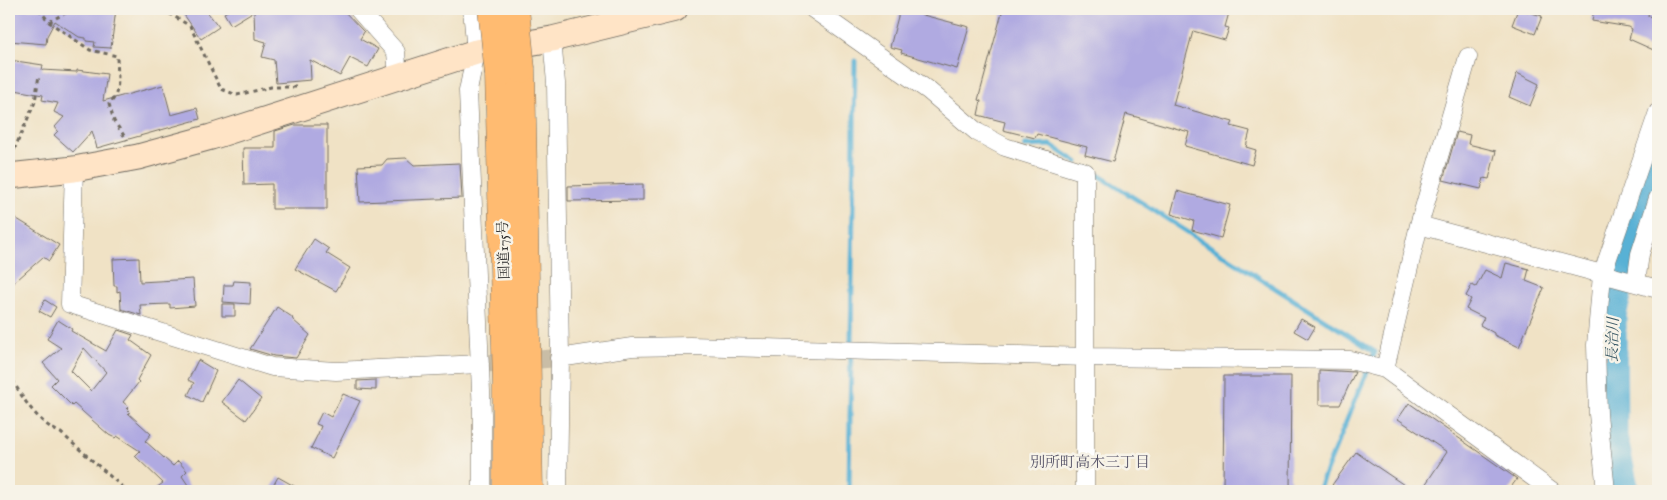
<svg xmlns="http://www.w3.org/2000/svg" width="1667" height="500" font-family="'IM FELL English','Noto Serif JP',serif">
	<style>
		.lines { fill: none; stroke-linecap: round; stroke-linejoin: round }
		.stream { stroke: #58b1d5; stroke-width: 5 }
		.river { stroke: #58b1d5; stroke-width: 29 }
		.building { fill: #b0aae1; fill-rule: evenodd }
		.street-tunnel { stroke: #c9bda6; stroke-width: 18; stroke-dasharray: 18 9; stroke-linecap: butt }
		.street-casing { stroke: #706b61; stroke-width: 19 }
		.secondary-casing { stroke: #706b61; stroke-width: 27 }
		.highway-casing { stroke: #706b61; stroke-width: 29 }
		.path { stroke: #706b61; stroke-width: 3; stroke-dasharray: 4 4; stroke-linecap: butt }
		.street { stroke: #fff; stroke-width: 18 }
		.secondary { stroke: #ffe4c6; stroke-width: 25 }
		.highway { stroke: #ffbb71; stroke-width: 28 }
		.highway-bridge-casing { stroke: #706b61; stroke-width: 29; stroke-linecap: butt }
		.highway-bridge { stroke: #ffbb71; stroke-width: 28 }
		.labels { text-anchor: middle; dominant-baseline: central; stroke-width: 5; stroke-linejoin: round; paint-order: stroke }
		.street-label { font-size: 14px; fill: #2b2b2b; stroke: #f7f3e8 }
		.water-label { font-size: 15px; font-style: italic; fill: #3b5a66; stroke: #f7f3e8 }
		.neighbourhood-label { font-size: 15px; fill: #5a576b; stroke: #f7f3e8 }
	</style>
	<rect width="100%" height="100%" fill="#f7f3e8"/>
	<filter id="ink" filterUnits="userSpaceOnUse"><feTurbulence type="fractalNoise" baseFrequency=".02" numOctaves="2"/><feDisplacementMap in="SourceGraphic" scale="10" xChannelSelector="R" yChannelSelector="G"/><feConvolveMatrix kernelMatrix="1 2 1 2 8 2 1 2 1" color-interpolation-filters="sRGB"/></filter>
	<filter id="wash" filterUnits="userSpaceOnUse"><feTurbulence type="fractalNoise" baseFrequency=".0096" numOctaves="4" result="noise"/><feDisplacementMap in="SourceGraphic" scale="20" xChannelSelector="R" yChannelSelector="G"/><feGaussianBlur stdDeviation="1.12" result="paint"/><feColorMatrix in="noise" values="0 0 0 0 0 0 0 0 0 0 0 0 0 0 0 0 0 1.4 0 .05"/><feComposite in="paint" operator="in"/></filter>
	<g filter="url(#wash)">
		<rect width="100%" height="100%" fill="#f0e2c5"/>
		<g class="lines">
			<path class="stream" d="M1025,146L1051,145L1077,162
				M1089,169L1375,352L1319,488L1320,491
				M849,491L855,61"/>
			<path class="river" d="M1625,491L1613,436L1612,315L1639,209L1658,166"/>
		</g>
		<g id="blocks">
			<path class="building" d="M9,9H116L111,48L94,47L95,42L86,41V38L79,37L55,21L47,36L46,44L9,41Z
				M180,9H205L219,27L201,39Z
				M231,9H342L364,32L360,39L378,49L368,67L350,58L340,76L310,60L311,80L276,83L274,60L262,57L266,42L255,39L254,11L231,25L224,13Z
				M900,9L969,27L957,69L901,53L902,50L890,47Z
				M1003,9H1230L1225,27L1229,28L1225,40L1193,31L1173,105L1233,122L1231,126L1250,131L1246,147L1256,150L1252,165L1185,146L1189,132L1126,114L1113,162L1085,155L1087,147L1037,134L1035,138L1003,130L1005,122L978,115L981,101L978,100Z
				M1518,9L1542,16L1535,34L1512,25Z
				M1594,9H1649L1648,16L1655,17V20L1658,21V52L1629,39L1632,29L1629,27L1592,21Z
				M9,60L43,65L42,70L77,72V70L107,74L103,101L163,85L171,115L197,108L200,119L97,148L92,131L73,152L54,135L58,131L55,127L64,117L54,112L58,103L42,100L43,95L9,89Z
				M1517,73L1539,84L1530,106L1509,97Z
				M295,125H327V209H272V184L244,185L243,148H275V131Z
				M1457,132L1470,135L1468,144L1496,151L1489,179L1484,178L1481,189L1443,180Z
				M406,158L414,165L460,163L462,198L360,202L358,166L382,165L387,159Z
				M643,184V200L568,201V186Z
				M1177,191L1230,205L1221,238L1192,230L1194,221L1171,214Z
				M9,214L59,245L49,261L43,257L9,287Z
				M314,239L329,249L326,253L350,268L336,291L295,269Z
				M139,258L140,282L193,279L195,306L170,308V304L140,305L141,315L121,309L120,291L117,292V286H114L113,259Z
				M1506,263L1529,269L1526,281L1544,288L1519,347L1494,335V333L1480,325L1484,318L1466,309L1471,299L1466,296L1472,285L1476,287L1485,270L1502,278Z
				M234,281L251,282L250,304L223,302L224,285H233Z
				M45,300L56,307L50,317L39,311Z
				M222,304H235V316H222Z
				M277,307L292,317L293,320L310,335L296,358L274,356L250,349Z
				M1301,319L1315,327L1308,339L1294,331Z
				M58,320L72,329L71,331L106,351L118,330L133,335L130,340L151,355L137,380L139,382L123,402L129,407L127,409L130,412L128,413L151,434L145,441L173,466L178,461L187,471L182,476L192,491H152L163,483L135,456L140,451L117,436L115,438L109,435L74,404L72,406L51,385L57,379L43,363L61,348L47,339ZM84,348L106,372L91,391L71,371Z
				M198,360L216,371L202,402L188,395L194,383L188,380Z
				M1319,370L1355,372L1340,405H1319Z
				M1224,376H1291L1290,491H1223Z
				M238,380L261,399L246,420L222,402Z
				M376,380V390L357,389V381Z
				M343,394L360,401L332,458L311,448L318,434L321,426L316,424L322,412L331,417Z
				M1409,403L1517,479L1508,491H1421L1447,452L1398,419Z
				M1356,452L1370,462L1413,491H1342L1332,485Z
				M278,477L303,491H270Z"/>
		</g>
	</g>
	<g filter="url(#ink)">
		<use href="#blocks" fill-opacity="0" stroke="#706b61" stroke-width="1"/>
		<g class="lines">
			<path class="street-tunnel" d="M480,364L559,358"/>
			<defs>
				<path id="street" d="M358,9L396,52L398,77
					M472,9L476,52L468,91L482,414V491
					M813,9L929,91L977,132L1005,147L1085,172V491
					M552,39L556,83L560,358L558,491
					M74,169L70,304L272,367L336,371L480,364
					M1419,225L1658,289
					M1636,283L1640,254L1658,198
					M559,358L632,347L690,346L1087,357L1350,360L1385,369L1552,491
					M1385,369L1419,225L1468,57
					M1606,491L1598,414L1596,345L1602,275L1658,112"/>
				<path id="secondary" d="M9,176L74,169L138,157L211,137L476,52L552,39L675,9"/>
				<path id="highway" d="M521,69L529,491
					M499,74L507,385V491"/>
			</defs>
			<use href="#street" class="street-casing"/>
			<use href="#secondary" class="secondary-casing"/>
			<use href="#highway" class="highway-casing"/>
			<path class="path" d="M39,9L49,22L90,50L117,56C117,72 122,93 109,104L114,121L127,140
				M162,9L190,26L221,89L237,95L271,87H298
				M49,22L72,9
				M11,157L35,102L39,75
				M9,373C20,395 37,423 61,433L127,491"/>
			<use href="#street" class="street"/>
			<use href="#secondary" class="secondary"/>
			<use href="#highway" class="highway"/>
			<defs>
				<path id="highway-bridge" d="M492,9L499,74
					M515,9L521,69"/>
			</defs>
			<use href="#highway-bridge" class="highway-bridge-casing"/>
			<use href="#highway-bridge" class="highway-bridge"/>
		</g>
	</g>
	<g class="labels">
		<g class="street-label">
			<text transform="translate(504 250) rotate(-92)">国道175号</text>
		</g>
		<g class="water-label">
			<text transform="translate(1613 340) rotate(-89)">長治川</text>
		</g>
		<g class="neighbourhood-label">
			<text x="1090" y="462">別所町高木三丁目</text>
		</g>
	</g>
	<rect width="1667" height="500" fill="none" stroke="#f7f3e8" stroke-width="30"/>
</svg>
